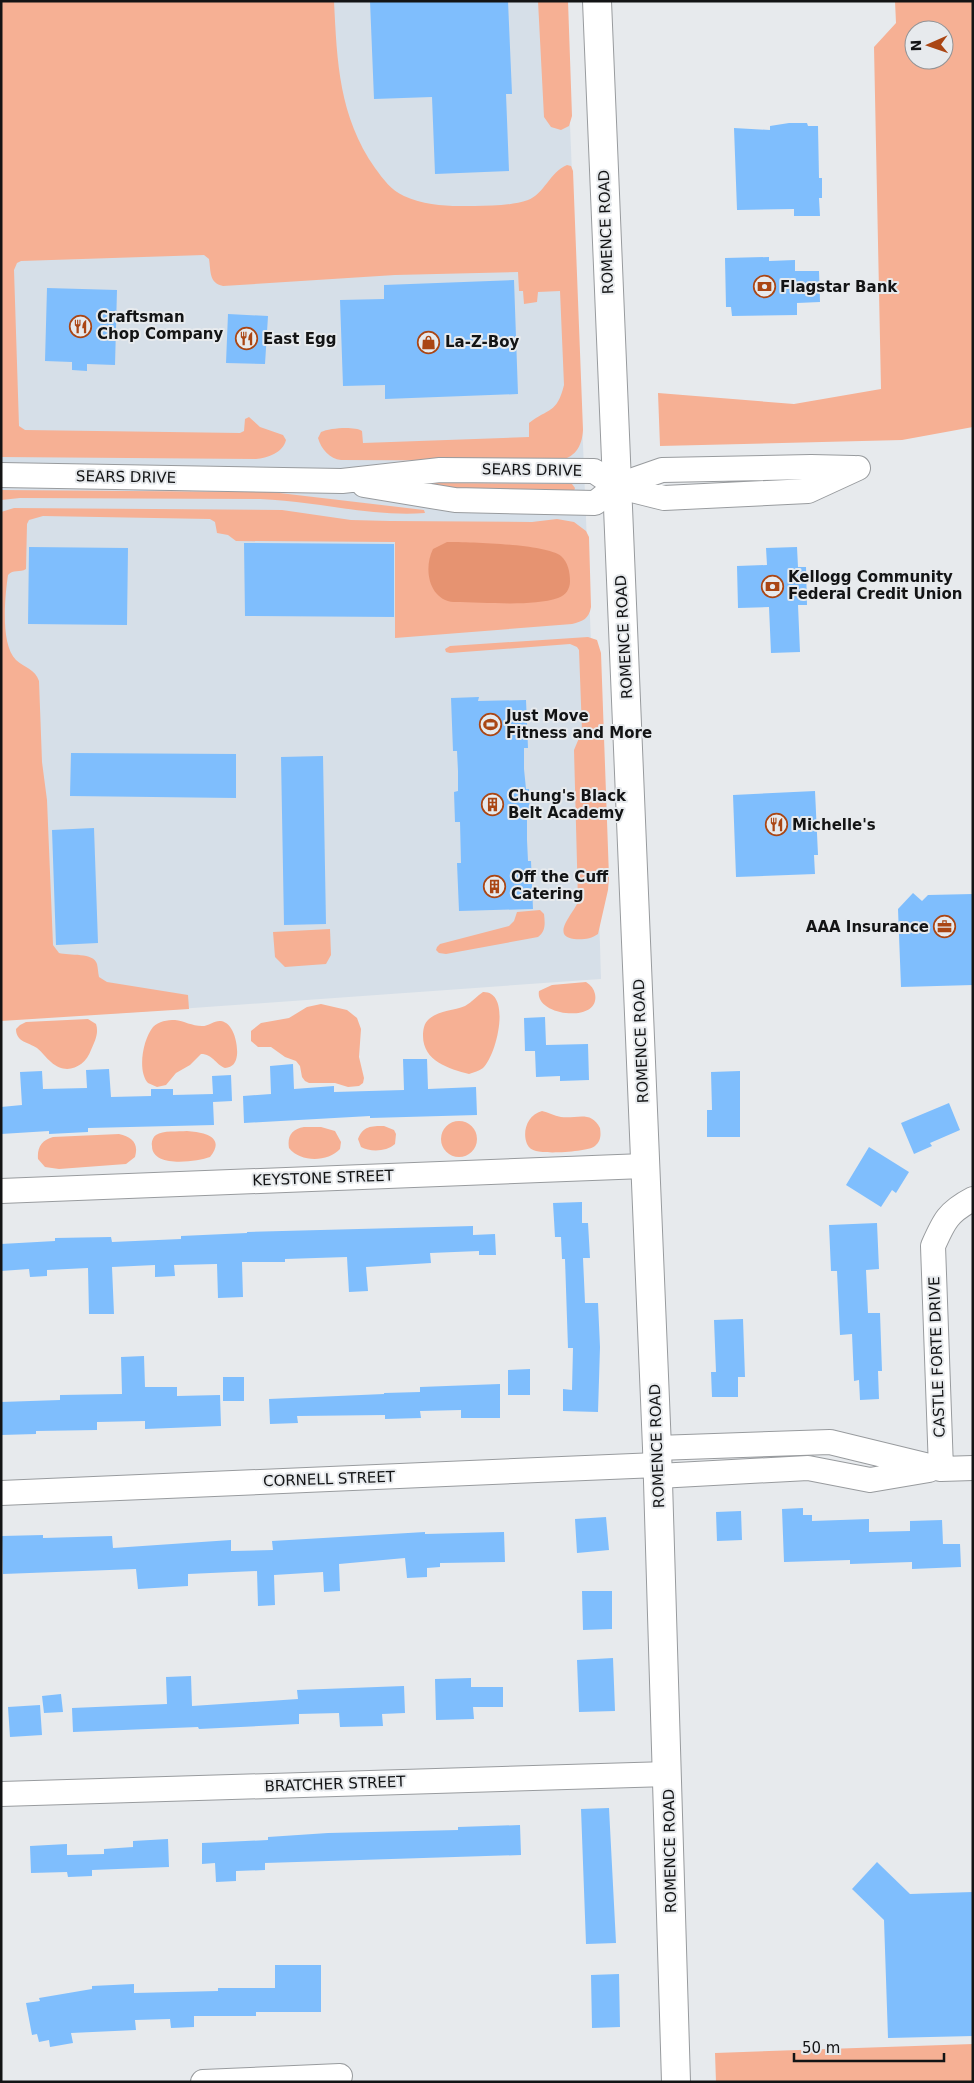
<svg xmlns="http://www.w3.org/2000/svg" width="974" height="2083" font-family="'DejaVu Sans',sans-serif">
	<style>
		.built { fill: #d6dfe8 }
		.green { fill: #f6b094; fill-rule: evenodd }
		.water { fill: #e69371 }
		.building { fill: #7fbefd }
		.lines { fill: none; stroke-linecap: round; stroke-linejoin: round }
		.minor-casing { stroke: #989b9e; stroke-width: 26 }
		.tertiary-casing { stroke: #989b9e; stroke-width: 30 }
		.minor { stroke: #fff; stroke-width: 24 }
		.tertiary { stroke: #fff; stroke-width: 28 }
		.labels { text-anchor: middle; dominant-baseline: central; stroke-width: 4; stroke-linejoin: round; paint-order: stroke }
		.street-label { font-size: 15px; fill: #131415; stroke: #e7eaed }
		.poi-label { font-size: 15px; font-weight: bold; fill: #131415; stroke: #e7eaed; text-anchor: start }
	</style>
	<rect width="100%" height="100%" fill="#e7eaed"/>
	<path class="built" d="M1,1H565L591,642L601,979L108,1014L1,944Z"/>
	<path class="green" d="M1,1H334C337,62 339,116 375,168C383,179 391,190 404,196C422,204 441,206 460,206C481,206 507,207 528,200C544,194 550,172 567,165L571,166L573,171L583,430C582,447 575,458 557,461L341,460C330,459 321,449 318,438L321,432C330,428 354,426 362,431L363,443L529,437V423C548,408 557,414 564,385L560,291L538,292L537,302L524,304L523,291H519L518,272L395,275L223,286C209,283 211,272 209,259L204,255L21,261L17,263L14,270L19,426L25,430L240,433L244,431L245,419L249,417L260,427L283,435L286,440C283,453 267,458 256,459L1,457Z
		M538,1H568L572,116L569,126L561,130L551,127L544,117Z
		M895,1H973V427L902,440L660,446L658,393L794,404L881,389L874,47L896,23ZM914,30H944V60H914Z
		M435,483L572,484L575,488L574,491L435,489L431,485Z
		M1,490L271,492L424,510L425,513C370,517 316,501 260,499L20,498L1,500Z
		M14,508L282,510L351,520L390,521L532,522L557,519L574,522L586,531L589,537L591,607C589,619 583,621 572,624L395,638V542L236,541L228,535L217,533L215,522L210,519L43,516L29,520L27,524L26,569C20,573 13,569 8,575C5,596 0,644 16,660C25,668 35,669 39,681L42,762L47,800L53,945L59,953C69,956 94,952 97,964C98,968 98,973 99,977L107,982L188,995L189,1009L1,1021V512Z
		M588,637L597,640L601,653L609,877L608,890L598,934C591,939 582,940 574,939C549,936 576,911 578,901L574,750L582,731L579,650L577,647L570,644L450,653L446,652L445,649L450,646Z
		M540,910L544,914C545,923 546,931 538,937L446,954L439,953L436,950L437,947L440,944L509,926L514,921L517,912Z
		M330,929L331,955L326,964L285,967L275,957L273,932Z
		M586,982C591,985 594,989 595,994C601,1024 534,1016 539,991L552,985Z
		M483,992C512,991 497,1055 483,1068C479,1071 474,1072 469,1074C449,1069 423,1061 423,1036C423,1030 424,1023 429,1019C439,1010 454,1011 465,1006C472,1002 477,996 483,992Z
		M321,1004L347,1010L357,1018L361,1029L359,1057L364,1078L363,1083L359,1086L348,1087L335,1083H309L305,1081L302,1077L300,1066L296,1061L285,1057L271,1047H258L251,1041V1031L261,1023L289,1018L307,1007Z
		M88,1019L96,1024C99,1033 95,1041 91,1050C85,1067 66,1076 51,1062C46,1058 42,1052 37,1048C28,1042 16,1042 16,1029L20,1025L26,1022Z
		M175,1020C184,1021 192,1026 202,1026C209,1026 215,1020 221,1021C234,1023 238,1045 237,1055C236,1063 233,1067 225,1068C215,1064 213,1054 201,1054L190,1065L176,1073L166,1085L157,1087L148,1083C137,1071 143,1039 153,1027C159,1021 167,1020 175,1020Z
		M542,1111C548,1112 554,1116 561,1117C577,1119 591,1110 600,1128C601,1135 601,1141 595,1146C588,1152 546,1154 536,1151C532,1150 529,1148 527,1144C522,1132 527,1115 542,1111Z
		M441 1139a18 18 0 1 1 36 0a18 18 0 1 1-36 0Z
		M384,1126L394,1130L396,1134L395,1144C386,1152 370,1152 361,1147L358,1139C363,1126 371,1126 384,1126Z
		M304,1127H321L335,1131L341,1142L340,1149C328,1162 301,1163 289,1148C287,1136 292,1129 304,1127Z
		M187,1131C202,1132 227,1136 210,1157C196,1162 152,1168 152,1146C151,1142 153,1137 156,1135C163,1130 178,1132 187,1131Z
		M119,1134C132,1137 139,1143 135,1157L126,1164L59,1169L45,1167L38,1159C37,1147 42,1140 53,1137Z
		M973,2044V2082H716L715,2053Z"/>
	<path class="water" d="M447,542C470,542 545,544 561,556C568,562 570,572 570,581C570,589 566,595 558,598C531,607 484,602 454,602C429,600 423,569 433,549Z"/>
	<path class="building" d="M370,1H508L512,94H506L509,171L435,174L432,97L374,99Z
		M789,123H807L808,126H818L819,178H822V198H819L820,216H794V209L737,210L734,128L770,130V126Z
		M769,257V261L795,260V271H819L820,302L797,303V315L732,316L731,307H726L725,258Z
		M514,280L518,394L385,399V385L343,386L340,300L384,299V285Z
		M47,288L117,290L115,365L87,364V371L72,370V362L45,361Z
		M228,314L268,316L265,364L226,363Z
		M244,543L394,544V617L245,616Z
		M29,547L128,548L127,625L28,624Z
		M797,547L798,567H806L807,605H798L800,652L771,653L769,607L738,608L737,566L767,565L766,548Z
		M479,697L478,701L526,700L528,748H524V769L526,789H529L530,819H527V840L528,861H531L533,909L459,911L457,863H461L460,822H455L454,792L458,791V771L457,751H453L451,698Z
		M71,753L236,754V798L70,796Z
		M323,756L326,924L284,925L281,757Z
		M815,791L818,855H814L815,874L736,877L733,795Z
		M94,828L98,943L56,945L52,830Z
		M913,893L922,901L928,895L973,894V985L901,987L898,909Z
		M545,1017L546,1045L588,1044L589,1080L560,1081V1076L536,1077L535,1051H525L524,1018Z
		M403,1059H427L428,1089L476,1087L477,1115L370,1118V1116L244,1123L243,1096L271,1094L270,1066L293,1064L294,1089L334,1086V1092L404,1090Z
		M109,1069L111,1097L151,1096V1089H173V1095L213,1094L212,1076L231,1075L232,1101L213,1102L214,1125L88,1128V1132L49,1134V1131L1,1134V1107L22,1105L20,1072L42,1071L43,1089L87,1088L86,1070Z
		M740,1071V1137H707V1110H712L711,1072Z
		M949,1103L960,1130L930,1143L932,1146L914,1154L901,1123Z
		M869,1147L909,1172L896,1193L892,1190L881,1207L846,1185Z
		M582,1202V1223H588L590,1258H583L585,1303H598L600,1347L598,1412L563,1411V1389L572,1390L573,1348H568L565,1259H562L561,1237H555L553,1203Z
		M877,1223L879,1269L866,1270L868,1313H880L882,1371H878L879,1399L860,1400L859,1380L854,1381L852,1334L840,1335L837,1271H831L829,1225Z
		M473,1226V1235L495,1234L496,1255H479V1251L430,1253L431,1263L366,1267L368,1291L349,1292L347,1257L285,1259V1262H242L243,1297L218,1298L217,1264L174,1265L175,1276L155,1277V1265L112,1267L114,1314H89L88,1268L47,1270V1276L30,1277L29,1269L1,1271V1244L55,1241V1238L111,1237L112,1242L181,1239V1236L247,1233V1232Z
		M743,1319L745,1377H738V1397H712L711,1372H716L714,1320Z
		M144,1356L145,1387H177V1396L220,1395L221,1426L145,1429V1421L97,1422V1430L36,1431V1434L1,1435V1402L60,1400V1395L122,1394L121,1357Z
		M530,1369V1395H508V1370Z
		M223,1377H244V1401H223Z
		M500,1384V1418H461V1410L420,1411L421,1418L385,1419V1415L297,1416L298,1423L270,1424L269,1399L384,1394V1393L420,1392V1387Z
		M803,1508V1515H812V1521L869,1519V1532L910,1531V1521L942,1520L943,1544H960L961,1567L912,1569V1562L850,1564V1560L784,1562L782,1509Z
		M741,1511L742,1540L717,1541L716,1512Z
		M606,1517L609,1550L577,1553L575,1519Z
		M425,1532V1534L504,1532L505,1562L440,1563V1567L427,1568V1577L407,1578L405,1558L339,1564L340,1591L324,1592L323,1572L274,1575L275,1605L258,1606L257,1571L188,1574V1586L138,1589L136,1569L3,1574L2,1536L43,1535V1538L112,1536L113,1548L231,1540V1551L273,1550L272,1541Z
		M582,1591H612V1629L583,1630Z
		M613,1658L615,1711L579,1712L577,1660Z
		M191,1676L192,1706L298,1699L297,1690L404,1686L405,1713L382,1714L383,1726L340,1727L339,1713L299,1714V1724L199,1729L198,1727L73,1732L72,1708L167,1704L166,1677Z
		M471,1678V1687H503V1707H473L474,1719L436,1720L435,1679Z
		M61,1694L63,1712L44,1713L42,1696Z
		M40,1705L42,1735L10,1737L8,1707Z
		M609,1808L616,1943L586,1944L581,1809Z
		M520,1825L521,1855L265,1863V1870L236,1871V1881L216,1882L215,1863L202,1864V1843L268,1840V1837L328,1833L458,1830V1827Z
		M168,1839L169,1867L92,1870V1876L68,1877L67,1872L31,1873L30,1846L67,1844V1855L104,1854V1849L133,1847V1841Z
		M877,1862L910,1894L973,1892V2036L888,2038L884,1920L852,1889Z
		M275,1965H321V2012H256V2016H194V2027L171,2028L170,2019L135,2020L136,2030L71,2033L73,2043L50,2047L49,2040L39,2042L37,2034L32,2035L26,2003L40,2001L39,1998L92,1989V1986L134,1984V1993L218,1991V1988H275Z
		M619,1974L620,2027L592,2028L591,1975Z"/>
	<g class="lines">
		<defs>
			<path id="minor" d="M1,475L342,481L440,470L594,471L616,486L664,498L808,491L858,468
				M364,485L455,500L595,503L616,486L662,470L811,467L854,468
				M1,1191L644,1166
				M657,1448L830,1442L941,1469L973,1468
				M941,1469L933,1246C944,1221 948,1212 973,1199
				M658,1476L808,1468L870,1480L929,1470
				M1,1493L657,1465
				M1,1794L668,1774
				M203,2082L340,2076"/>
			<path id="tertiary" d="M597,1L657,1448L676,2082"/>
		</defs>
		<use href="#minor" class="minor-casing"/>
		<use href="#tertiary" class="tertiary-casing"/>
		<use href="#minor" class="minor"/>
		<use href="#tertiary" class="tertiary"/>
	</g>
	<defs>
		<symbol id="bank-ring" viewBox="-11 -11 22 22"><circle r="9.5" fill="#e7eaed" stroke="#aa4614" stroke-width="1.5"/><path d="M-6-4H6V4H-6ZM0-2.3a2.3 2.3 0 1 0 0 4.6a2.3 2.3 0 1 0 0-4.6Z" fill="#aa4614"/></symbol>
		<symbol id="restaurant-ring" viewBox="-11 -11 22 22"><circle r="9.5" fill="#e7eaed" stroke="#aa4614" stroke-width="1.5"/><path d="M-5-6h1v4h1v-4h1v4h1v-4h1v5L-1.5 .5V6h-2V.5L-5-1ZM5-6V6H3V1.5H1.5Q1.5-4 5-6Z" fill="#aa4614"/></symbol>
		<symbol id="shop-ring" viewBox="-11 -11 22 22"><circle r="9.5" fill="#e7eaed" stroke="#aa4614" stroke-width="1.5"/><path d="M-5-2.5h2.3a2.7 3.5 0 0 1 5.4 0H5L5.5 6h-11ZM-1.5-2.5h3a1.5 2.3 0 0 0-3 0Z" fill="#aa4614"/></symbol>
		<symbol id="stadium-ring" viewBox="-11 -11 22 22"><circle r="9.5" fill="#e7eaed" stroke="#aa4614" stroke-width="1.5"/><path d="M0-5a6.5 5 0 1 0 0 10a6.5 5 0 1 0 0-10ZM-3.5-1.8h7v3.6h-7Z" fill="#aa4614"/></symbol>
		<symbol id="building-ring" viewBox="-11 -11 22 22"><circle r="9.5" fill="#e7eaed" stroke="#aa4614" stroke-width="1.5"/><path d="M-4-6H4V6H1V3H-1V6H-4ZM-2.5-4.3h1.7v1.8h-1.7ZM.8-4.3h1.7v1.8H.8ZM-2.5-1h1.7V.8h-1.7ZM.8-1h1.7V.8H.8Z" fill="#aa4614"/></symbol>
		<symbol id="office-ring" viewBox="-11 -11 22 22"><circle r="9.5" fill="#e7eaed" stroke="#aa4614" stroke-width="1.5"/><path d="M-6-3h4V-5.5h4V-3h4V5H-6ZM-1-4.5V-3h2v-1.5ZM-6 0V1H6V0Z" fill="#aa4614"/></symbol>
	</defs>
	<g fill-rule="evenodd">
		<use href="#bank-ring" x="752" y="274" width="25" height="25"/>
		<use href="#restaurant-ring" x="68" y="314" width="25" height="25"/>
		<use href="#restaurant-ring" x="234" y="326" width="25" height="25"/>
		<use href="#shop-ring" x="416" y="330" width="25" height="25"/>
		<use href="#bank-ring" x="760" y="574" width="25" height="25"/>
		<use href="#stadium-ring" x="478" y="712" width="25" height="25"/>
		<use href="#building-ring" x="480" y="792" width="25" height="25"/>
		<use href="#restaurant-ring" x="764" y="812" width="25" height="25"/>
		<use href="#building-ring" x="482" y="874" width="25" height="25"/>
		<use href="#office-ring" x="932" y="914" width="25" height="25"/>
	</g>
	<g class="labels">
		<g class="street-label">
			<text transform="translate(606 232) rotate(-92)">ROMENCE ROAD</text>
			<text transform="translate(532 470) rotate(1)">SEARS DRIVE</text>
			<text transform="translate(126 477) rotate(1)">SEARS DRIVE</text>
			<text transform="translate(624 637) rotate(-93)">ROMENCE ROAD</text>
			<text transform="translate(641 1041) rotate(-92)">ROMENCE ROAD</text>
			<text transform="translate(323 1178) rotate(-2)">KEYSTONE STREET</text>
			<text transform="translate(937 1357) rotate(-92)">CASTLE FORTE DRIVE</text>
			<text transform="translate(657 1446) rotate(-92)">ROMENCE ROAD</text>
			<text transform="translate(329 1479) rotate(-2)">CORNELL STREET</text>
			<text transform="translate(335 1784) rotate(-2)">BRATCHER STREET</text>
			<text transform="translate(670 1851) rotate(-91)">ROMENCE ROAD</text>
		</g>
		<g class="poi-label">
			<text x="780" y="287">Flagstar Bank</text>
			<text x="97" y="317">Craftsman<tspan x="97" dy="17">Chop Company</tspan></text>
			<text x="263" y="339">East Egg</text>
			<text x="445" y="342">La-Z-Boy</text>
			<text x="788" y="577">Kellogg Community<tspan x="788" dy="17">Federal Credit Union</tspan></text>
			<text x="506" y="716">Just Move<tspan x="506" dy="17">Fitness and More</tspan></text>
			<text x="508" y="796">Chung's Black<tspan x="508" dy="17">Belt Academy</tspan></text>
			<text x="792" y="825">Michelle's</text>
			<text x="511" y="877">Off the Cuff<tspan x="511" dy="17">Catering</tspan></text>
			<text x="929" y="927" text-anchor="end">AAA Insurance</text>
		</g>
	</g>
	<rect width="974" height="2083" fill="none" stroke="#131415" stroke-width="5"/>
	<g transform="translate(929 45) rotate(268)"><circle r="24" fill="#e7eaed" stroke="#929497"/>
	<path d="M0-4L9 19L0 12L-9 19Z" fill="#aa4614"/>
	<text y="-8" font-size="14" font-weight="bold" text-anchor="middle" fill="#131415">N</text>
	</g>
	<path d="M794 2053v8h150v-8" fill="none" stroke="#131415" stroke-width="2.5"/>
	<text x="802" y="2053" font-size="15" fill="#131415" stroke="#e7eaed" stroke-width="4" paint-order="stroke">50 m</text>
</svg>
